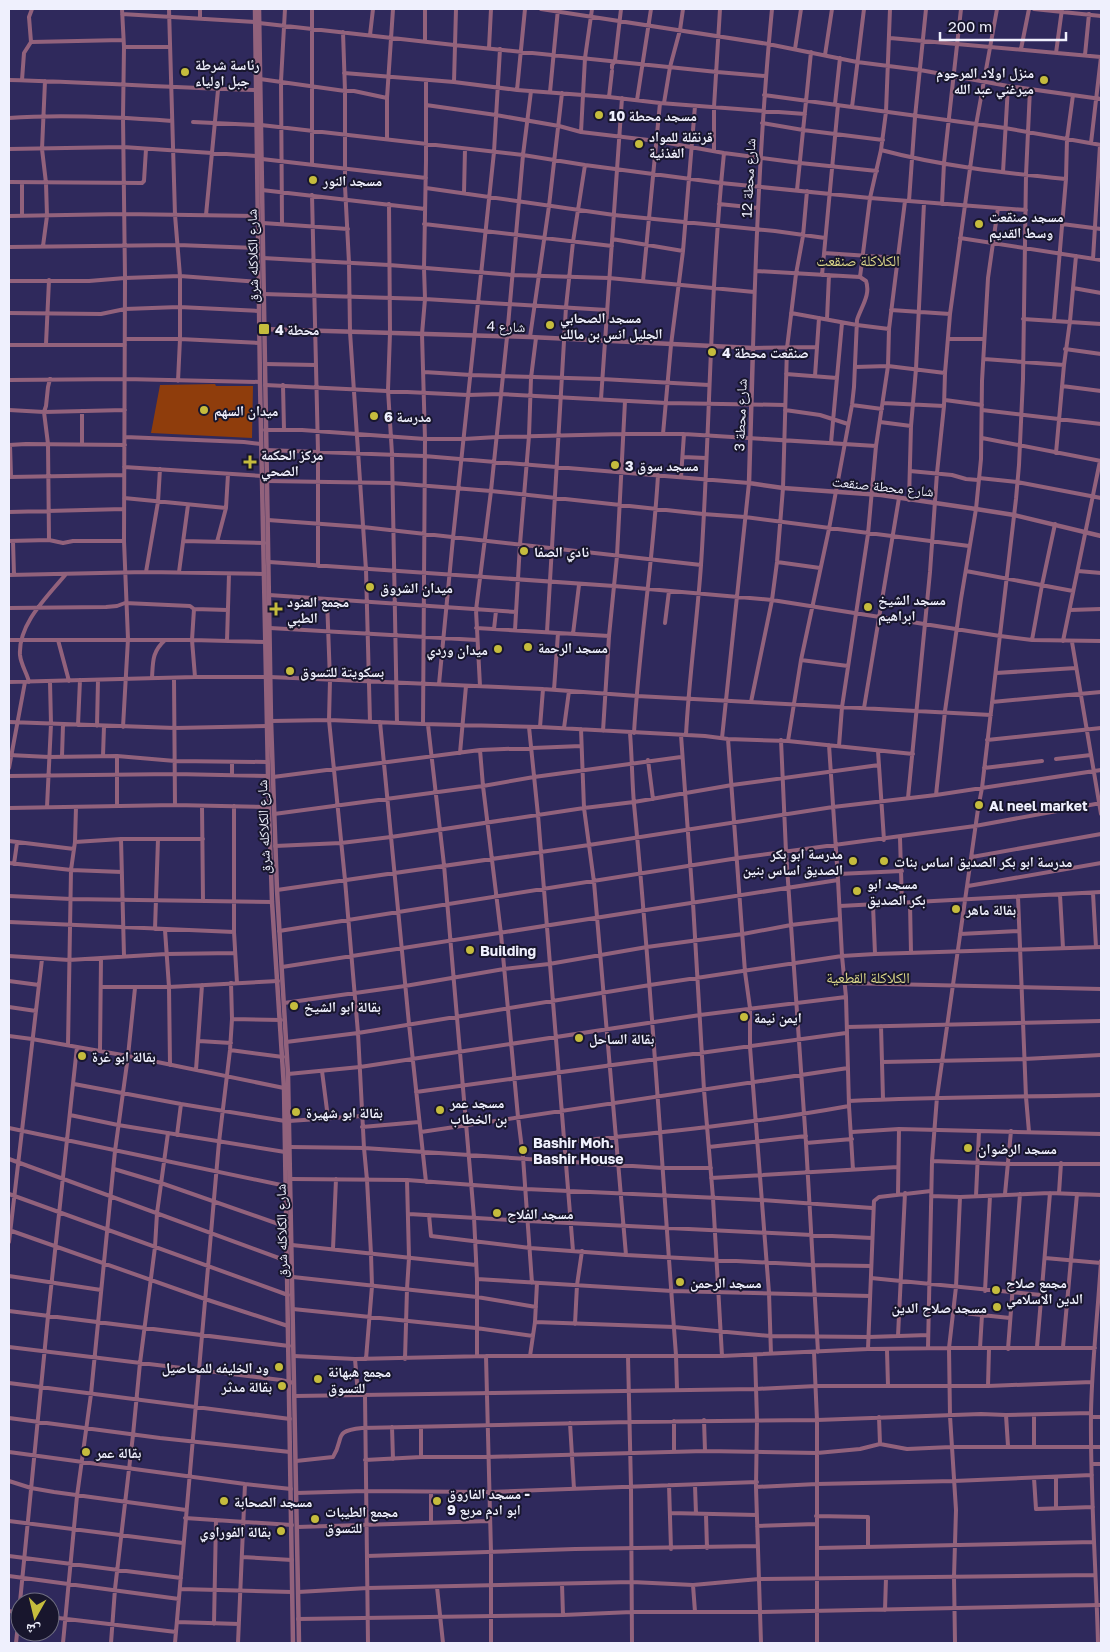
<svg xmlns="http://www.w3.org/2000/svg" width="1110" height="1652" font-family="'Golos Text','Noto Naskh Arabic',sans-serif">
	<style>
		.garden { fill: #8f3d0c }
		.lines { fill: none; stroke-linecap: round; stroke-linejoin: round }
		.minor { stroke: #92627c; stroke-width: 4 }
		.tertiary { stroke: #92627c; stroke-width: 4.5 }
		.poi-dot { fill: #c5bc3d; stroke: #18162d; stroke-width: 2 }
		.labels { text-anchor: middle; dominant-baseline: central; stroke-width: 4; stroke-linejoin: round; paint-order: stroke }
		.poi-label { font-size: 14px; font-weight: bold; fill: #eff0fd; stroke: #18162d; text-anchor: start }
		.street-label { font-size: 14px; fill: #eff0fd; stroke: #18162d }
		.neighbourhood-label { font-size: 15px; fill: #dfda8b; stroke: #18162d }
	</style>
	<rect width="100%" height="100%" fill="#2f295c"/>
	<path class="garden" d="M215,384L216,386H253L252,438L151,433L160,385Z"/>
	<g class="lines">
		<path class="minor" d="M122,9L124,47L123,117L125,278L124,541L128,639L123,727
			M169,9L175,215L180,276V339L178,381
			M200,9V18
			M312,9V163
			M541,9L768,44L857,62L920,70L1008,86L1101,99
			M772,9C761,122 756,235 753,348L816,347
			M1034,9L1101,16
			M122,14L255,22
			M259,23L454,45L717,72L765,76
			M343,32L345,91V186L349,263L350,332L366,570L370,722
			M370,35L373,9
			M890,38L1101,57
			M425,41V9
			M31,42L123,40
			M124,47H170
			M489,48L491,9
			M795,49L801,9
			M1021,49L1029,9
			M1056,53L1062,9
			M825,55L832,9
			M1085,55L1089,14
			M612,68V65L615,61L621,9
			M344,73L454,82L517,90L609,97L660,103L805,114
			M260,79L345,91H354L387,98
			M9,80C91,82 173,88 255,90
			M22,80L24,53L31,42L29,17L32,9
			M454,82L456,9
			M517,90L525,9
			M550,92L558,9
			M764,95L1005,128L1101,145
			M609,97L612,71
			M637,100L651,9
			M664,103L670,67L680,30L683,9
			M835,104L840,58
			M426,105L496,115L559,126L581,132L657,141L724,153L800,163L877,171
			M852,107L864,9
			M9,118C63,114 118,117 172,121
			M193,122L256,125
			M762,123L803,130L883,140
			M261,125L523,155L585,165L721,183L870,198L1026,210
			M581,132L585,58L592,9
			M387,139V98L393,9
			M1091,143L1101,57
			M9,149L123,147L257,156
			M881,150C941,166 1004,173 1066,179
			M714,151V107L720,9
			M262,159L426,178
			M1003,172L1008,86
			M9,182L142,183L144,181L146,149
			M22,183V216
			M426,188L614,215L775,231L825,238
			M262,190L425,209
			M797,190L811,52
			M464,193L465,149
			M312,195L318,451V566
			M909,201L915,117L926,9
			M389,204L390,333L388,390L392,454L397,723
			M719,204L758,208
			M942,204L944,163L961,9
			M206,215L218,90
			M9,216L123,214L257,216
			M263,223L348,229
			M282,224L281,81L285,9
			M424,224L612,246
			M1062,224L1101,229
			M960,238L1101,260
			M612,239L683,251
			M43,246L47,216L46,183L42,149L45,81
			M9,247L178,245L258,248
			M824,253L899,258
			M263,258L389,265L512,275L609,278L754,292
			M1093,259L1100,145
			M756,271L860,277L866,281C871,295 861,307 857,320L854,387L852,405L829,529L801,660L788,741
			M822,275L838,105
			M860,277L870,198L881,150L886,112L890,9
			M9,281H89L125,278L180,276L259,282
			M643,281L660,103
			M1073,288L1101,293
			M263,294L425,299L607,310
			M891,310L950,314
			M9,313L101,314L125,309L179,307L259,311
			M791,313L857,325L889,329
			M827,319L829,275
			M1023,319L1101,324
			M1054,320L1066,179L1067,139L1073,95
			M530,337L549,206L562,93
			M125,339H180L259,343
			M948,339H984
			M46,344L49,280
			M9,345H125
			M1065,349L1101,354
			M984,359L1064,365
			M265,364L316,365
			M855,367L888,366L945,373
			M424,372L471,375L602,379L709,385
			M786,374L837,378
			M815,376L819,318
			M9,380L125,379L260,382
			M265,385L468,395L500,394L666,403L785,405
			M283,385L284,430
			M1062,386L1101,391
			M601,399L622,98
			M945,400L982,405
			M883,403L944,406
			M852,405L882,409
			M9,410L44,412L125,410
			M785,410L820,415L848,424
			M982,410L1101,424
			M82,411V444
			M880,422L911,426
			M265,430H302L425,439H464L497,437L623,434H684L876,446
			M663,434L671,345L683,251L695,106
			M125,437L244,442L261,444
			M982,438L1101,461
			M831,443L842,323
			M9,445L26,444L125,445
			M10,445L11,476
			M266,450L424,456L749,483L722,738
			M1056,453L1064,365L1070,321L1076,256
			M683,457L706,458
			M124,467L262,476
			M910,471L952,475L966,479L978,480
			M9,477L124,475
			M681,477L684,434
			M979,478L1017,482L1101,498
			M267,481L392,483L491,491L703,514L745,517L969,546
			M124,498L226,508
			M909,500L911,426L916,369L924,203
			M9,512L124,509
			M268,520L363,527L701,565
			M49,540L48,444L44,412L46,406L48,387L50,379
			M9,541L49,540L63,543L73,541H124
			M13,541L14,575
			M183,541L264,543
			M217,542L226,508L228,474
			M269,562L614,586L772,600L1000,636L1032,640L1101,641
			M777,562L820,568
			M966,571L1073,591
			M1078,571L1101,573
			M146,572L158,502L160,469
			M179,572L188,505
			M9,575L146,572L264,574
			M269,595L516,612
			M327,599L330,680L329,720L345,880L358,1033L364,1148L367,1180L371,1254L372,1286L366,1359
			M9,608L106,607L117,606L125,603L190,606L194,609L228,610
			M194,609L192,640L195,677
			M1070,610L1101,609
			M665,623L669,591
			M270,628L477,640
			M476,628L609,636
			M494,629L496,611
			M515,630L520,544L529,436L531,378L536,338
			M547,632L566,307L573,242L585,165
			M573,634L579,585
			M9,640H192L265,642
			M58,640L69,681
			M1032,640L1042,585L1055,524
			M227,641L229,574
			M1063,641L1100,461
			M1072,642L1101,814
			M801,660L848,666
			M996,673L1076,668
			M270,677L543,689L637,696L991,715
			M152,678C153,661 152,652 165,640
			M174,678L175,805
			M9,682L195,677H265
			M29,682C27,673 21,665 20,655C18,624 47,597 66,574
			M439,684L453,538L494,152L500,49
			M480,686L476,610L491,491L507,337L523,155L531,91
			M554,690L558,633
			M751,702L772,600L777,562L783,488L787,348L796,274L803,236L807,191
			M992,702L1101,692
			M864,708L899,498
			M271,721L329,720L423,724L540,727L705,736L728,739L788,741L913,754
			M9,722L175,728L267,726
			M380,722L409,1024L426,1182
			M423,724L425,439L422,334L425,299L424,268L426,161V80
			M78,725L80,680
			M428,725L444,865L474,1217L477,1279V1356
			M97,726L98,680
			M529,727L538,815L573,1251
			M540,727L543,689
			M564,728L569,691
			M581,729L584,808L594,882L626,1255
			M603,731L609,636L617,556L625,401
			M630,733C632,757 632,781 634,804C652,988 662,1172 676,1355L677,1389
			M634,733C639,647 653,562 658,475
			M681,735L693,903L704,1090L713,1198L722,1356
			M686,735C689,678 697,622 701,565C710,428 710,290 724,153
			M728,739L745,972L750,1008V1047L769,1293L771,1354
			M781,740L786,852L806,1143L818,1352
			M987,740L1101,728
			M829,745L838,880L842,956L846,997L849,1106L853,1170
			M839,746L842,707L868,534L876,446L888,366L889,329L905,201
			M480,750L483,786L501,934L518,1117L523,1157L532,1283
			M878,751L884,840
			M460,753L466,686
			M9,755L49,757L117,756L175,761L267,762
			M62,756L63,725
			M103,756L104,726
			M117,756V806
			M1056,759L1091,755
			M648,760L653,799
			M232,762V775
			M9,768L25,682
			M984,768L1042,761
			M9,776L175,774L268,776
			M273,777L480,750L581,746
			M936,795L945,711L961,599L976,509L981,459L982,381L988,278L998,208
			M908,798L930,572L937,473L944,406L945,373L950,314L976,125L997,9
			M202,806L203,900
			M234,806V932L237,983
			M47,807L51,724L50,682
			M9,808L175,805L268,807
			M274,814L483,786L534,777L681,757
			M900,838L902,904
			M121,839L124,956
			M9,841L74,849
			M75,842L121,839H203
			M275,846L341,843L391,837L584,808L634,802L732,785L879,765
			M972,857L1101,834
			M9,863L71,870L122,872
			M14,864L17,843
			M838,874L902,871
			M968,886L1101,863
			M277,890L589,845L833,807L936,795L1101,770
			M1093,893L1096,947
			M1060,895L1063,948
			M9,896L71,899L272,902
			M1018,897L1026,1097L1029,1132
			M910,903L911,953
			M873,905L875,954
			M840,906L1101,892
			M9,922L234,932
			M155,929L158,839
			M165,930L169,987L170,1065
			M279,931L738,858L975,826L1101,803
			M960,934L1019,931
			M9,956L69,960L166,954L235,953
			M282,967L838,880
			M9,981L39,985
			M844,983L1101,989
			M101,987H169L278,981
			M284,1003L405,986L504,969L549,964L647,947L743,934L791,925L840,919
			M9,1007L36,1011
			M232,1019L281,1020
			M881,1026L883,1099
			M847,1027L1101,1021
			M9,1036L32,1039L128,1056L284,1088
			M199,1041L231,1043
			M286,1042L358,1033L650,985L842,956L875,954L1101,947
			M68,1045L71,870L75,842L76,807
			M230,1050L283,1057
			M100,1051L101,958
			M882,1062L1024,1059L1101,1055
			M196,1070L202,985
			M322,1071L328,1118
			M288,1074L360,1067L700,1015L846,997
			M74,1084L181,1104L285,1121
			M416,1092L846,1033
			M849,1101C933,1097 1017,1097 1101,1095
			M70,1115L118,1125L285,1152
			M289,1121L362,1116
			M362,1127L419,1122
			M9,1128L286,1186
			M421,1132L848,1068
			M852,1132L899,1129L1101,1134
			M177,1135L181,1104
			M565,1142C660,1133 755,1123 849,1106
			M806,1143L852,1139
			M290,1147L364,1148L663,1168H711
			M709,1147L806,1136
			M9,1159L287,1261
			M932,1161L1008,1164H1101
			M114,1169L161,1183L287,1227
			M711,1178L898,1167
			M291,1179L407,1180L526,1189L761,1200L872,1208
			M1059,1193L1061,1163
			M9,1194L288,1295
			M898,1194L899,1129
			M1005,1194L1011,1131
			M931,1196L960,1197L1050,1193L1101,1195
			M976,1196L979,1131
			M409,1214L528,1221L872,1238
			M429,1215L431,1236L530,1248L626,1255L812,1265L871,1266
			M9,1230L205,1299L288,1326
			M9,1242L42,959
			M292,1245L476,1265
			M333,1249L336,1179
			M1045,1258L1101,1263
			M9,1276L101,1290
			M293,1277L477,1297L536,1307
			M871,1278L1041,1295
			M477,1279L672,1291L870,1296
			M985,1291L990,1196
			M293,1309L476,1328L533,1336
			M9,1311L289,1346
			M953,1312L1010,1318
			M535,1322L674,1327L770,1336L869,1337L928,1335
			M575,1324L577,1285L582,1251
			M898,1336L905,1193
			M9,1347L281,1380L294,1383
			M1037,1347L1050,1193
			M1063,1347L1077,1194
			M928,1348L932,1161L937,1097L978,809L982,788L1016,499L1019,465L1023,379L1026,175L1030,89
			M980,1348L982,1315
			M868,1349L874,1201L879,1197L931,1191
			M1008,1349L1020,1194
			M887,1350L888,1386
			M814,1352L817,1420V1643
			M755,1355L757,1420L756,1487L761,1643
			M294,1356L355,1359L486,1356H722L868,1349L949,1348H1095
			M486,1356L491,1552V1643
			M530,1356L535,1322L537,1283
			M628,1356L631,1487L632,1643
			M355,1359L358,1395
			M405,1359L407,1289L409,1258L407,1180
			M9,1383L290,1419
			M988,1386L989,1349
			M365,1395L368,1643
			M295,1396L756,1389L816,1386H988L1092,1382
			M1006,1415L1008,1446
			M879,1417L880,1444
			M1091,1417H1101
			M9,1418L160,1438L290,1452
			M704,1420L705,1451
			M570,1423L574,1489
			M392,1427L393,1459
			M421,1427V1457
			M1034,1446V1415
			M9,1452L245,1484L291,1489
			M674,1452V1421
			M365,1460L421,1457H487L705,1451L817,1453L860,1449L880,1444L907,1449L951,1447H1101
			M296,1461L333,1457C345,1438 332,1431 362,1428L630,1422L817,1420L981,1414L1006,1415L1091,1413
			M1092,1464H1101
			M1056,1477V1508
			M1034,1478L1036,1509L1093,1507
			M9,1481L31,1488L54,1492L186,1510
			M669,1485L671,1549
			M695,1485L696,1514
			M756,1487L817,1484L954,1481L1092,1475
			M431,1492V1523
			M296,1493L365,1491L489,1492L757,1482
			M670,1513L757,1515
			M706,1515L707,1548
			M816,1516L868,1517V1547
			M185,1518L292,1525
			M9,1521L183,1543
			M757,1526L816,1524
			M297,1527L489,1521
			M817,1548L1094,1542
			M9,1556L181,1578
			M367,1556L575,1549L758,1546
			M242,1557L292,1560
			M9,1576L179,1599
			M562,1584L563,1615
			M693,1585L695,1612
			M437,1587L443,1643
			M180,1589L292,1592
			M298,1592L368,1588L632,1582L693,1585L759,1579L1095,1575
			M20,1602L48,1316L77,1047
			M885,1610L886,1578
			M9,1611L20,1613
			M50,1617L176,1632
			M298,1619L563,1615L632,1612H760L1101,1605
			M177,1622L239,1624
			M214,1624L216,1520
			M16,1643L20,1605
			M63,1643L77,1496L91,1394L115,1151L128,1056L135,988
			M111,1643L115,1589L133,1435L140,1363L155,1247L157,1213L168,1133
			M175,1643L219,1142L230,1050L232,1019L231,983
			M238,1643L245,1484
			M955,1643L954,1577L956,1510L950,1416L949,1348L956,1287L960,1197
			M1098,1643C1096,1566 1090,1489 1091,1412C1092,1362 1098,1311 1101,1261"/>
		<path class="tertiary" d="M255,9L260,382L268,776L272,902L284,1088L293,1643
			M259,9L271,721L277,890L288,1074L299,1643
			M261,329L530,337L753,348L749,483L783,488L881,495L976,509L1014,515L1101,536"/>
	</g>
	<g class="poi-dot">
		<circle cx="185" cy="72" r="5"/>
		<circle cx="1044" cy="80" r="5"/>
		<circle cx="599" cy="115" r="5"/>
		<circle cx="639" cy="144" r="5"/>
		<circle cx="313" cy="180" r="5"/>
		<circle cx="979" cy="224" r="5"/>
		<circle cx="550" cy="325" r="5"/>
		<rect x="258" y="323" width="12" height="12" rx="2.5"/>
		<circle cx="712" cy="352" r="5"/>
		<circle cx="204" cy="410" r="5"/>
		<circle cx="374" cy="416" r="5"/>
		<path d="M247.5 454.5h5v5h5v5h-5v5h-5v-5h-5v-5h5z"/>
		<circle cx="615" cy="465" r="5"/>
		<circle cx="524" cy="551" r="5"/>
		<circle cx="370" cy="587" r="5"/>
		<circle cx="868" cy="607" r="5"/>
		<path d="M273.5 601.5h5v5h5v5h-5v5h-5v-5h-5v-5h5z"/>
		<circle cx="528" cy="647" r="5"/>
		<circle cx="498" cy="649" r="5"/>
		<circle cx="290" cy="671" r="5"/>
		<circle cx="979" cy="805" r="5"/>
		<circle cx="853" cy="861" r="5"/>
		<circle cx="884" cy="861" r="5"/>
		<circle cx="857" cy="891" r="5"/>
		<circle cx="956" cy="909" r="5"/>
		<circle cx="470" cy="950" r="5"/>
		<circle cx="294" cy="1006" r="5"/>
		<circle cx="744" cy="1017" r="5"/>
		<circle cx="579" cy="1038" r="5"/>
		<circle cx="82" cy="1056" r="5"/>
		<circle cx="440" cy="1110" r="5"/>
		<circle cx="296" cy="1112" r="5"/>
		<circle cx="968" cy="1148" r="5"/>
		<circle cx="523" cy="1150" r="5"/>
		<circle cx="497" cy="1213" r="5"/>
		<circle cx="680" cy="1282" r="5"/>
		<circle cx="996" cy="1290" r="5"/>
		<circle cx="997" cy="1307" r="5"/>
		<circle cx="279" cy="1367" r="5"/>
		<circle cx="318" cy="1379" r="5"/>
		<circle cx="282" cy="1386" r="5"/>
		<circle cx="86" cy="1452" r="5"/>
		<circle cx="224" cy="1501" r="5"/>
		<circle cx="437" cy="1501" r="5"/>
		<circle cx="315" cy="1519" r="5"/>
		<circle cx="281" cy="1531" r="5"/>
	</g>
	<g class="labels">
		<g class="poi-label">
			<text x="195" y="64">رئاسة شرطة<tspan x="195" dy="16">جبل اولياء</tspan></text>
			<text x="1034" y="72" text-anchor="end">منزل اولاد المرحوم<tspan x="1034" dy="16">ميرغني عبد الله</tspan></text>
			<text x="609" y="115">مسجد محطة 10</text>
			<text x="649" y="136">قرنقلة للمواد<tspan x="649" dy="16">الغذئية</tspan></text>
			<text x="323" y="180">مسجد النور</text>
			<text x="989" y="216">مسجد صنقعت<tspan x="989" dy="16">وسط القديم</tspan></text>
			<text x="560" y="317">مسجد الصحابي<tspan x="560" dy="16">الجليل انس بن مالك</tspan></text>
			<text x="275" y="329">محطة 4</text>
			<text x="722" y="352">صنقعت محطة 4</text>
			<text x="214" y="410">ميدان السهم</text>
			<text x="384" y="416">مدرسة 6</text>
			<text x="261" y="454">مركز الحكمة<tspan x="261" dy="16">الصحي</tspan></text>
			<text x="625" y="465">مسجد سوق 3</text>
			<text x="534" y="551">نادي الصفا</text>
			<text x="380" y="587">ميدان الشروق</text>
			<text x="878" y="599">مسجد الشيخ<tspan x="878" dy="16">ابراهيم</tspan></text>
			<text x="287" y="601">مجمع العنود<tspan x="287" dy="16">الطبي</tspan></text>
			<text x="538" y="647">مسجد الرحمة</text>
			<text x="488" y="649" text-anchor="end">ميدان وردي</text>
			<text x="300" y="671">بسكويتة للتسوق</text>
			<text x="989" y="805">Al neel market</text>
			<text x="843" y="853" text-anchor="end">مدرسة ابو بكر<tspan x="843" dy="16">الصديق اساس بنين</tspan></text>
			<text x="894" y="861">مدرسة ابو بكر الصديق اساس بنات</text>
			<text x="867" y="883">مسجد ابو<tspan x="867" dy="16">بكر الصديق</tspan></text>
			<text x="966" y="909">بقالة ماهر</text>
			<text x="480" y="950">Building</text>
			<text x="304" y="1006">بقالة ابو الشيخ</text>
			<text x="754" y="1017">ايمن نيمة</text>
			<text x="589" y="1038">بقالة الساحل</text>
			<text x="92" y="1056">بقالة ابو غرة</text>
			<text x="450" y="1102">مسجد عمر<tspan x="450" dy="16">بن الخطاب</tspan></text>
			<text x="306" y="1112">بقالة ابو شهيرة</text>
			<text x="533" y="1142">Bashir Moh.<tspan x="533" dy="16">Bashir House</tspan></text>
			<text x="978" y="1148">مسجد الرضوان</text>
			<text x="507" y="1213">مسجد الفلاح</text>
			<text x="690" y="1282">مسجد الرحمن</text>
			<text x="1006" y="1282">مجمع صلاح<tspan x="1006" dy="16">الدين الاسلامي</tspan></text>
			<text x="987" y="1307" text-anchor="end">مسجد صلاح الدين</text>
			<text x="269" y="1367" text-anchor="end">ود الخليفه للمحاصيل</text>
			<text x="328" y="1371">مجمع هبهانة<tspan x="328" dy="16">للتسوق</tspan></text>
			<text x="272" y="1386" text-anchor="end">بقالة مدثر</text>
			<text x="96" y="1452">بقالة عمر</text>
			<text x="447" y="1493">مسجد الفاروق -<tspan x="447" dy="16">ابو ادم مربع 9</tspan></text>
			<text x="234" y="1501">مسجد الصحابة</text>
			<text x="325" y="1511">مجمع الطيبات<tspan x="325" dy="16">للتسوق</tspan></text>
			<text x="271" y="1531" text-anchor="end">بقالة الفوراوي</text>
		</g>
		<g class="street-label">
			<text transform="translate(748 178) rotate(-87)">شارع محطة 12</text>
			<text transform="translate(252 256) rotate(-91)">شارع الكلاكله شرق</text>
			<text transform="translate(506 326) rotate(2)">شارع 4</text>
			<text transform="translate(740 415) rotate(-88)">شارع محطة 3</text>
			<text transform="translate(883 486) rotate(6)">شارع محطة صنقعت</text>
			<text transform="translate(263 827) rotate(-92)">شارع الكلاكله شرق</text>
			<text transform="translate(281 1231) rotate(-91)">شارع الكلاكله شرق</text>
		</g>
		<g class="neighbourhood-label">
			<text x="858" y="260">الكلاكلة صنقعت</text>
			<text x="868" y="977">الكلاكلة القطعية</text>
		</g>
	</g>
	<rect width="1110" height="1652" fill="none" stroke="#eff0fd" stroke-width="20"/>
	<g transform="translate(35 1617) rotate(188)"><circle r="24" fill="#18162d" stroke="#6e6d80"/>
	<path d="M0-4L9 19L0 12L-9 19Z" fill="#c5bc3d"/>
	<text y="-8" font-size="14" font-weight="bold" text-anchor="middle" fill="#eff0fd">ش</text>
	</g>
	<path d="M940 32v8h126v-8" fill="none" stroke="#eff0fd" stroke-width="2.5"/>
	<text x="948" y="32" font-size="15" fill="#eff0fd" stroke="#18162d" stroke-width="4" paint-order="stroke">200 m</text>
</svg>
